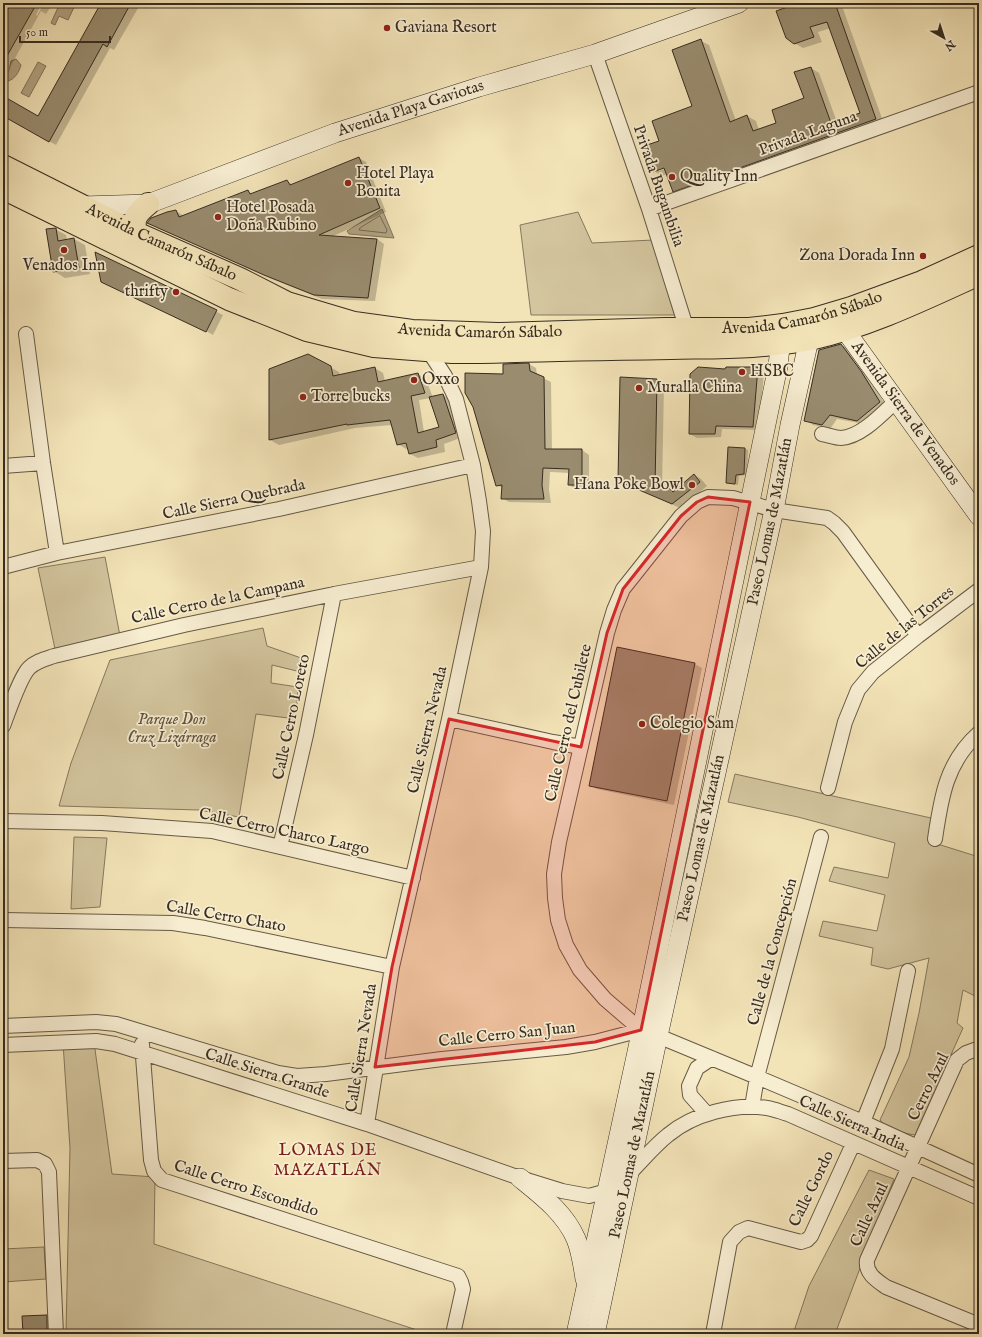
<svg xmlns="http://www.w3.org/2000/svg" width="982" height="1337" font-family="'IM FELL English',serif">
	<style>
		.green { fill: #d3c59e; stroke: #85785f }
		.water { fill: #b3a584; stroke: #81755c }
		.shadow { fill: #0003; fill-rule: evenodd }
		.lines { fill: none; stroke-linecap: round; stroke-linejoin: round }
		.shore { stroke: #756852; stroke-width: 1 }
		.building { fill: #998c6f; stroke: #372c20 }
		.street-casing { stroke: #665a46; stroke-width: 16 }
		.secondary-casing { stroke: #372c20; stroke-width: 20 }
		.primary-casing { stroke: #372c20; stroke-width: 24 }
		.street { stroke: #f7edd1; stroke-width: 14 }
		.secondary { stroke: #f7edd1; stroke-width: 19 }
		.primary { stroke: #f3e4b8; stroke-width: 22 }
		.marked { fill: #d62828; fill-opacity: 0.2; stroke: #d62828; stroke-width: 3; stroke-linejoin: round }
		.poi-dot { fill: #8f2418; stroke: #f7edd1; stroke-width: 1.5 }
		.labels { text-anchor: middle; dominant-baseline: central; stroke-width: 3.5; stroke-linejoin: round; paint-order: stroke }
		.poi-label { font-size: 16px; fill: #372c20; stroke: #f7edd1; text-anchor: start }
		.street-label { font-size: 16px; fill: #372c20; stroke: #f7edd1 }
		.park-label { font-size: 16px; font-style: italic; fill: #5e5240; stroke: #f7edd1 }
		.neighbourhood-label { font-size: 17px; letter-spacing: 1px; fill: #7a1f14; stroke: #f7edd1 }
	</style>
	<rect width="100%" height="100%" fill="#f3e4b8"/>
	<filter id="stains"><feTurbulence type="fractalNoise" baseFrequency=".005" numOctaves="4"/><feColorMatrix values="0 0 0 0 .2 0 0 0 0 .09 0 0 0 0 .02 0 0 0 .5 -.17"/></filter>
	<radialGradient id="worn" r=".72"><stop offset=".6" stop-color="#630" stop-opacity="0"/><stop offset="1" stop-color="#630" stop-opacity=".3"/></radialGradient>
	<path class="green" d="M578,212L592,243L653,240L675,315H531L520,225Z
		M105,557L120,636L55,649L38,568Z
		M263,628L267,646L304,659L301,672L272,665L271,683L298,687L296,719L256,714L239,817L199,810L59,806L71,763L110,660Z
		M735,774L931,818L928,841L979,857V998L963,990L957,1023L963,1028L915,1135C902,1133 889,1130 880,1120L909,1057L919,1013L929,958L888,969L871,965L873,948L819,936L823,921L877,931L885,895L829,881L834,867L888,878L895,843L798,817L728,802Z
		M74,837L107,838L100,907L71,909Z
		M94,1042L112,1174L155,1177L154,1244L420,1331L419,1334H66L70,1148L63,1043Z
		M869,1170L894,1179L835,1334H793L809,1286Z
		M44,1247L46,1279L3,1282V1249Z"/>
	<path class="water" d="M60,3H76L68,20L59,16L55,25L51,23Z
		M16,59L21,65C19,72 15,79 8,81L5,80H3V75L9,71L11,61Z
		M38,62L46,66L29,97L21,93Z
		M382,209L394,238L349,234L347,231Z"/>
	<path class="shadow" d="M12,3H42L36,15L37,16L44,3H53L46,14L41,11L3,80V19Z
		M102,3H141L114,50L110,48L56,145L3,115V98L39,117Z
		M800,3H841L884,124L682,196L674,191L667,174L662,176L654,171L660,141L693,107L701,41L709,45L736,121L747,116L756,121L759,130L777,123L805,99L811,68L819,73L837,122L861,113L831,28L818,32L822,42L803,48L794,43ZM669,167L659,171V169Z
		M359,158L366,162L386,212L331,237L377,239L384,244L375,301L322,299L272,279L156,227L176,211L184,216L248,191L252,194L287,181L293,185Z
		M55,229L66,235L67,240L74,239L85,245L90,274L65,278L54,271Z
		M97,254L223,315L213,335L198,326Z
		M841,345L849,349L868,376L886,406L864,424L837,419L830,429L813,425L806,420Z
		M529,364L536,368L537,375L551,382L552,450H582L589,455V489H576L569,485L570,473L550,472L549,490L551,503L509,502L502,498L503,488L497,485L504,375Z
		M330,367L339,372L340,375L375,368L383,373L385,381L418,374L426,379L433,398L443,395L451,400L463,437L444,444L445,452L418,458L410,454L408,448L406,449L398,444L392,425L355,428L279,445L270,440V370ZM431,398L440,428L424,432L419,400Z
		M727,368H758L764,372L759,430L722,429L721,437L697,438L690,434Z
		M657,380L664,384L662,489H669L674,492L694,475L701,479L707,486L680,508L626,484Z
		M729,448L745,449L748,450L747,475L739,476L738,485L730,484L727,482Z
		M618,649L695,664L702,668L674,805L597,789L590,785Z
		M46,1316L52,1319L53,1334H24Z"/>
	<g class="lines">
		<path class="shore" d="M380,216L387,230L386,233L359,230L360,228Z"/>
	</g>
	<path class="building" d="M11,3H37L3,63V17Z
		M101,3H131L107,47L103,44L49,142L3,116V96L38,116Z
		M799,3H835L876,119L673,192L664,168L653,172L644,146L659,141L652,121L692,106L672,50L701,39L730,122L747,115L753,131L776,123L772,110L804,98L794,72L811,67L831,123L860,113L827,22L810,27L814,37L794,44L786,38L776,11Z
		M359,157L380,208L319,235L377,239L368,298L314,295L264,275L147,223L151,218L167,212L176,210L179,217L248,190L250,194L287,180L290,185Z
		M56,228L58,241L74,238L79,268L53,272L46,229Z
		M95,252L217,310L206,332L101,282Z
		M841,344L861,371L880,402L857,421L830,415L822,425L804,421L819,350Z
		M308,354L331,366L333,376L375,367L378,382L418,373L425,393L411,396L418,433L439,427L429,397L443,394L456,433L436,440L437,447L409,454L406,443L397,445L390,420L347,425V424L269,440V369Z
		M529,363L530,371L544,377L545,449H582V485H568L569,469L543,468L542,485L544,499H501L502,485L496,486L473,407L465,393V373L503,374V364Z
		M698,367L725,369L726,367H758L753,427L716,426L715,434H689L690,374Z
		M620,377L657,379L655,487L669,488L673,492L694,474L700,482L672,504L618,481Z
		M728,447L745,448L744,474L736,475L735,484L726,483Z
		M617,647L695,663L667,801L589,786Z
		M47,1315V1334H23L22,1316Z"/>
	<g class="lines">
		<defs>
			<path id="street" d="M595,54L649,209L687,330
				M649,209L979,92
				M26,334L43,463L57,553
				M822,434C828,435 835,438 841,438C861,437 882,414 896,401
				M3,466L43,463
				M3,567L57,553L279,509L473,465
				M918,636L843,532L834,523L827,518L774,510L733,498L708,497L697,502L681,516L623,589L614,610L607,633L559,842L554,874L555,898L558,920L566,945L580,970L605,999L641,1030L658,1036L757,1077L863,1122L979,1175
				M449,719L553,742L581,747
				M3,726C8,713 20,677 29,668C36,661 45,659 54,656L184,625L334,594L481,567
				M828,788L845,722L858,690L873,672L918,636L979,590
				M3,821L102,823L212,831L413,878
				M935,839C941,798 946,762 979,733
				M280,847L306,735L334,594
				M3,920L173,923L205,928L392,967
				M3,1026L96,1022L116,1024L278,1073L297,1076L326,1074L442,1059L566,1047L595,1042L641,1030
				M142,1044L151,1160L154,1171L162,1180L458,1276L461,1282L463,1289L453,1334
				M3,1045L96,1041L115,1044L367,1124L520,1178L562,1191L589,1196L607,1191L613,1187
				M979,1050L977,1049L966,1053L957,1060L867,1260C865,1273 876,1280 886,1287L979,1325
				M752,1107L757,1077L821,837
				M707,1114L690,1095L689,1086L697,1068L712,1058
				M863,1122L892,1049L908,971
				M367,1124L392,967L449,719L481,567L483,531L479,501L473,465L456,399L445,376L428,350
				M3,1161L37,1160L45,1164L49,1172L56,1334
				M629,1174C642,1161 654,1146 668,1135C693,1114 735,1103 767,1108C774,1109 781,1112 788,1114L979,1198
				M713,1334L730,1242L739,1232L748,1228L801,1242L807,1240L811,1236L853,1144"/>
			<g id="secondary">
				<path id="s1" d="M82,208L83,206L148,204L335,133L479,87L595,54L739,3"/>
				<path id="s2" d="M845,330L979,516"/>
				<path d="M520,1178C541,1195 565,1213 576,1239C581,1251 583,1266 585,1279"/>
				<path d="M576,1334L637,1052L750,502L778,366L782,329"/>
				<path id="s3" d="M595,1334L658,1036L774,510L790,425L812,326"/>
			</g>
			<g id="primary">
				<path id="s4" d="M3,166L136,233L240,279L287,303L354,323L412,331L498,334L665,329H749L783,325L814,319L851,308L922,282L979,256"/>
				<path d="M3,188L229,299L307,330L374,346L452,352H480C543,350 607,349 671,348C717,347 764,348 810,339C869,326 924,299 979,274"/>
				<path d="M136,233C132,218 137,213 148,204"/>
			</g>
		</defs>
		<use href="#street" class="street-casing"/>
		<use href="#secondary" class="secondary-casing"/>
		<use href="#primary" class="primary-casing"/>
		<use href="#street" class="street"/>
		<use href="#secondary" class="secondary"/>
		<use href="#primary" class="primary"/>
	</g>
	<path class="marked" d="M708,497L750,502L641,1030L595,1042L375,1067L392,967L449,719L581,747L607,633L623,589L681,516L697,502Z"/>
	<g class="poi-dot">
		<circle cx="387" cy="28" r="4"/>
		<circle cx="672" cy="177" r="4"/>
		<circle cx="348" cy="183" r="4"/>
		<circle cx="218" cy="217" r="4"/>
		<circle cx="64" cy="250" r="4"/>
		<circle cx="923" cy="256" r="4"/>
		<circle cx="176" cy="292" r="4"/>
		<circle cx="742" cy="372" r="4"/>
		<circle cx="414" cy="380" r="4"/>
		<circle cx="639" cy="388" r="4"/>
		<circle cx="303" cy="397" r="4"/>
		<circle cx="692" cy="485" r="4"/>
		<circle cx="642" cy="724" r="4"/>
	</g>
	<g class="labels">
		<g class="poi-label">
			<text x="395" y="28">Gaviana Resort</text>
			<text x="356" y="174">Hotel Playa<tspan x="356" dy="18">Bonita</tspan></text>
			<text x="680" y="177">Quality Inn</text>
			<text x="226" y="208">Hotel Posada<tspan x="226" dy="18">Doña Rubino</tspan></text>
			<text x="915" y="256" text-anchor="end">Zona Dorada Inn</text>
			<text x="64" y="266" text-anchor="middle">Venados Inn</text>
			<text x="168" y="292" text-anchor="end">thrifty</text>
			<text x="750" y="372">HSBC</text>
			<text x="422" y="380">Oxxo</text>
			<text x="647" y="388">Muralla China</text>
			<text x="311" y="397">Torre bucks</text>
			<text x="684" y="485" text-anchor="end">Hana Poke Bowl</text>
			<text x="650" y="724">Colegio Sam</text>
		</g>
		<g class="street-label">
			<text stroke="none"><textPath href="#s1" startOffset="347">Avenida Playa Gaviotas</textPath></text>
			<text transform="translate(808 134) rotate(-20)">Privada Laguna</text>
			<text transform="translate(658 186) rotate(71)">Privada Bugambilia</text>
			<text stroke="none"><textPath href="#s4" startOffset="176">Avenida Camarón Sábalo</textPath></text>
			<text stroke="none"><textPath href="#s4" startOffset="836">Avenida Camarón Sábalo</textPath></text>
			<text stroke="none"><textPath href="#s4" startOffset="512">Avenida Camarón Sábalo</textPath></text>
			<text stroke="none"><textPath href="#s2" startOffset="103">Avenida Sierra de Venados</textPath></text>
			<text transform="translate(234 500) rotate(-12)">Calle Sierra Quebrada</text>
			<text stroke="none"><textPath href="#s3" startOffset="831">Paseo Lomas de Mazatlán</textPath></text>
			<text transform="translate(218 601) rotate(-12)">Calle Cerro de la Campana</text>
			<text transform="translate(905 628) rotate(-39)">Calle de las Torres</text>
			<text transform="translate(292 717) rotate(-78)">Calle Cerro Loreto</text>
			<text transform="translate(569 723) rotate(-77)">Calle Cerro del Cubilete</text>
			<text transform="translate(428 730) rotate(-77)">Calle Sierra Nevada</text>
			<text transform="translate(284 832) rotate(12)">Calle Cerro Charco Largo</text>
			<text stroke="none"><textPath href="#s3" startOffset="507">Paseo Lomas de Mazatlán</textPath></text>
			<text transform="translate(226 917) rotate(10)">Calle Cerro Chato</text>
			<text transform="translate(773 952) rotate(-75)">Calle de la Concepción</text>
			<text transform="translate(507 1035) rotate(-6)">Calle Cerro San Juan</text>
			<text transform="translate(362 1048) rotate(-81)">Calle Sierra Nevada</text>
			<text transform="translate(267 1074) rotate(18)">Calle Sierra Grande</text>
			<text transform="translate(929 1087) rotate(-64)">Cerro Azul</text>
			<text transform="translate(852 1124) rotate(24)">Calle Sierra India</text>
			<text stroke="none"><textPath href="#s3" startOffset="183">Paseo Lomas de Mazatlán</textPath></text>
			<text transform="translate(246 1189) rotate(18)">Calle Cerro Escondido</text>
			<text transform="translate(812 1189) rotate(-64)">Calle Gordo</text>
			<text transform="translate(870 1215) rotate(-65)">Calle Azul</text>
		</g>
		<g class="park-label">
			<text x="172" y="720">Parque Don<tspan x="172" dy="18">Cruz Lizárraga</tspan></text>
		</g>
		<g class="neighbourhood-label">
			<text x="328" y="1150">LOMAS DE<tspan x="328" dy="20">MAZATLÁN</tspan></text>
		</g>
	</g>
	<rect width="982" height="1337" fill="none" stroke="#f3e4b8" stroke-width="16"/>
	<rect x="4" y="4" width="974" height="1329" fill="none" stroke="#372c20" stroke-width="2"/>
	<rect x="8" y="8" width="966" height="1321" fill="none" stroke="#372c20"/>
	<g transform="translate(944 38) rotate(141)" stroke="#f7edd1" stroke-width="3" paint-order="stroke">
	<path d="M0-3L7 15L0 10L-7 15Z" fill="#372c20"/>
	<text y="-6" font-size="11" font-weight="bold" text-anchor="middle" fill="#372c20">N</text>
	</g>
	<path d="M20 36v6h90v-6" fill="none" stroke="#372c20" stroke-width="2"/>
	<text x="26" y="36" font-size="12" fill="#372c20" stroke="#f7edd1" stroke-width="3" paint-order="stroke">50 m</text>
	<rect width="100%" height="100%" filter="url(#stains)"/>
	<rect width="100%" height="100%" fill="url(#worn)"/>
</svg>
